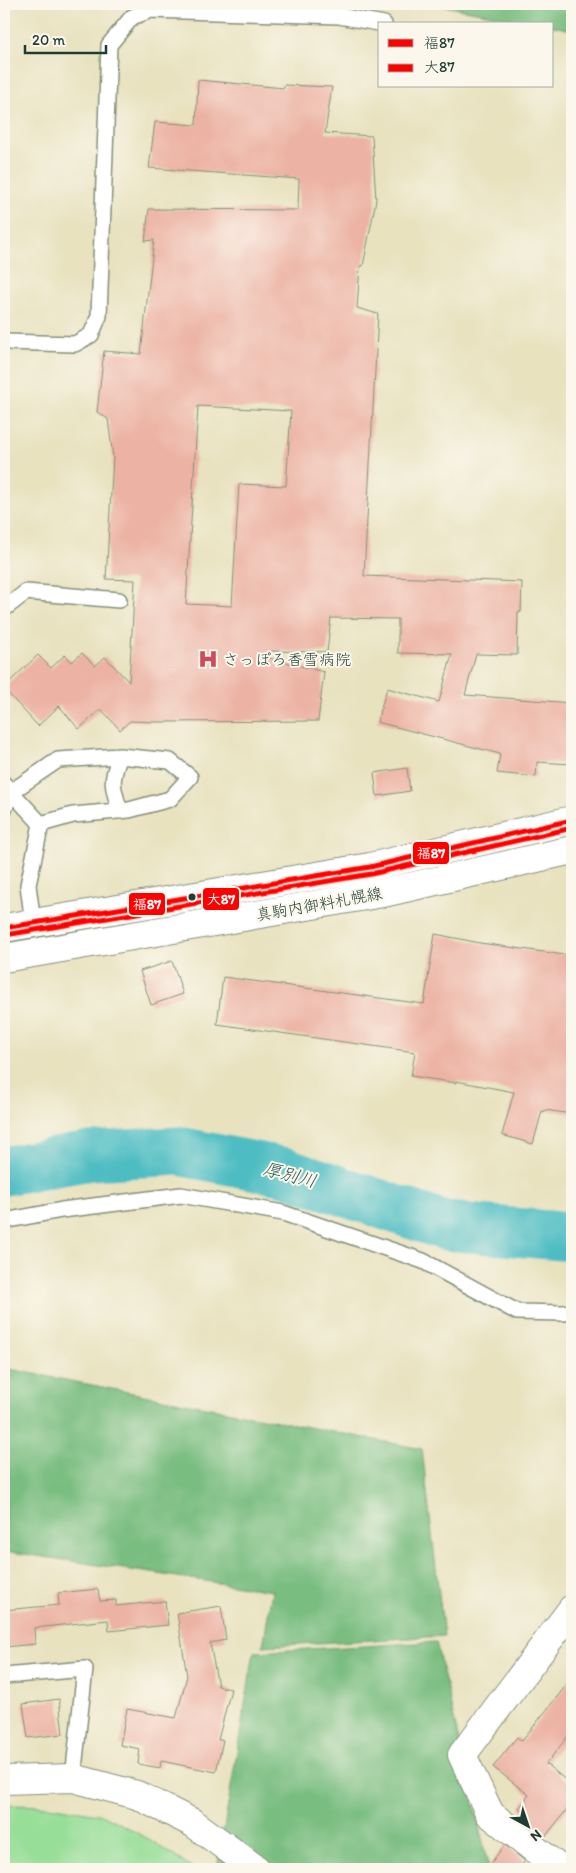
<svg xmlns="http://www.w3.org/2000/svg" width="576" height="1873" font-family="Itim,'Klee One',sans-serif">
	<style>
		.green { fill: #97de98; stroke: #5b8e66 }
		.forest { fill: #79bd80; stroke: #4c7d5a }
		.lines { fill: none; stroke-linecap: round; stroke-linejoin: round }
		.river { stroke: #4ebdc3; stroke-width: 49 }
		.building { fill: #ecb3a4; fill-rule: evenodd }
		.service-casing { stroke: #84907a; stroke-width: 18 }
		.minor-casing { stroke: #84907a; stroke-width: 30 }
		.secondary-casing { stroke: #84907a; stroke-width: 30 }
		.service { stroke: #fff; stroke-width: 15 }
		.minor { stroke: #fff; stroke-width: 28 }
		.secondary { stroke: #fff; stroke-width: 28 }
		.bus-1-casing { stroke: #fbf7ec; stroke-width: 9 }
		.bus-2-casing { stroke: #fbf7ec; stroke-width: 9 }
		.bus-1 { stroke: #f00; stroke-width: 5 }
		.bus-2 { stroke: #f00; stroke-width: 5 }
		.bus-dot { fill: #1f3d34; stroke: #fbf7ec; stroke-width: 2 }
		.labels { text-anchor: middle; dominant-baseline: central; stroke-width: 4; stroke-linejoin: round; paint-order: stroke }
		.poi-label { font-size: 16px; fill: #1f3d34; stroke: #fbf7ec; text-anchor: start }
		.street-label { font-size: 16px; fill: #1f3d34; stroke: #fbf7ec }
		.water-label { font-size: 18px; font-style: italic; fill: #2b5d58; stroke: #fbf7ec }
		.line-badge { stroke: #fbf7ec; stroke-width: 2 }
		.badge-label { font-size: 14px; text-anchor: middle; font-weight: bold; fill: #fff }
	</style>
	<rect width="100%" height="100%" fill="#fbf7ec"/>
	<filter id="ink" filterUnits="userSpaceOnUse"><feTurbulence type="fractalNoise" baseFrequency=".02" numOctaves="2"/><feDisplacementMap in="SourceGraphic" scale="10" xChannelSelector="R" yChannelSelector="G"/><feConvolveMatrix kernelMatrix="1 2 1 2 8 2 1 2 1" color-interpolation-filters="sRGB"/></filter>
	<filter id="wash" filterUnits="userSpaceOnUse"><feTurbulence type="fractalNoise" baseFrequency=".0096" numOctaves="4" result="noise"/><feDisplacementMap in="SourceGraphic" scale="20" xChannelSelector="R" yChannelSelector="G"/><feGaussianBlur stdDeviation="1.12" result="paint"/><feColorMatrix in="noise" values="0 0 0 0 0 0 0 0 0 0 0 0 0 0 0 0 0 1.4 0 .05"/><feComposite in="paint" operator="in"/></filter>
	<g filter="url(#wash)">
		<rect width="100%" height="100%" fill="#e8e2bf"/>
		<path class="green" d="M4,1805L49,1806L104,1815L152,1841L193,1869H4Z"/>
		<path class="forest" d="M433,4H572V30L552,26V24H539Z
			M4,1368L422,1449L444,1636L263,1646L272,1591L4,1551Z
			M436,1642L489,1869H217L254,1652Z"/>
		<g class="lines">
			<path class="river" d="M4,1171L90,1156L179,1151L286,1172L445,1226L572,1237"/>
		</g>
		<g id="blocks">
			<path class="building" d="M198,80L284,88V85L332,87L325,133L372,136L376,200L363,266H360L357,308L378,314L364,576L522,582L521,612H518L517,655L476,654L465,695L572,703V764L537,762L536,777L497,773L500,754L377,722L387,688L439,702L452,654L398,653V619L331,618L327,652L270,651L269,658L324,672L318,721L158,722L130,721L120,730L101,709L79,729L59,706L38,726L4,689V687L38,655L51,668L65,655L72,662L82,653L95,666L105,657L129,682L135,580L106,579L113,457L108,419L97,412L104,351L141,354L154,240L145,241L149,209L298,210L299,179L149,168L155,122L196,125ZM198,406L291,411L286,486L239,484L232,606L186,604Z
				M407,768L410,791L377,796L374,773Z
				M435,934L480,943L572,956V1114L545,1110L544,1112L542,1111L533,1144L502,1135L514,1092L456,1081V1083L411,1076L415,1052L217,1024L223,977L424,1004Z
				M172,961L183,994L151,1005L140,971Z
				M98,1589L100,1601L116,1600V1606L165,1601L168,1625L109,1631L108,1620L34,1628L35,1644L4,1647V1610L59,1605L58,1593Z
				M221,1606L226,1640L210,1643L218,1686L231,1689L218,1740H223L216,1772L161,1761L160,1768L138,1764L140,1749L120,1745L127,1709L176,1718L187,1676L177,1613Z
				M572,1678V1731L546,1764L572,1785V1803L545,1837L524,1821L528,1816L519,1808L529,1795L493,1767L517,1737L522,1741Z
				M59,1699L63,1734L28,1738L23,1704Z
				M505,1845L525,1861L519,1869H486Z"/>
		</g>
	</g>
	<g filter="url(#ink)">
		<use href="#blocks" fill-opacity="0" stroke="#84907a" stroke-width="1"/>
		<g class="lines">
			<defs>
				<path id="service" d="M4,342L75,344L91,335L99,316L109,45L132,17L151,10L339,16L384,24
					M4,609L26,592L119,600
					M120,756C110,782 112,785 120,811
					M4,784L41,824L28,885L33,923
					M4,810L11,792L58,760L120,756L170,761L190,777L170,799L129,810L73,815L41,824
					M4,1221L62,1210L181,1195L283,1213L423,1261L517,1312L563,1313L572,1312
					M4,1676L85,1669L73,1778"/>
				<path id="minor" d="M4,1780L73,1778L137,1795L193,1823L256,1869
					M560,1869L490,1814L462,1755L572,1609"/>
				<path id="secondary" d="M4,928L370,867L572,820
					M4,958L383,893L572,850"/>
			</defs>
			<use href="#service" class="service-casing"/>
			<use href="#minor" class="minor-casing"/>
			<use href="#secondary" class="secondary-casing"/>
			<use href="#service" class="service"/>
			<use href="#minor" class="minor"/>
			<use href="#secondary" class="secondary"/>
			<defs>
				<path id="bus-1" d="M4,928L370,867L572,820"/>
				<path id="bus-2" d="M5,935L371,874L572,828"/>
			</defs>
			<use href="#bus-1" class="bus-1-casing"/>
			<use href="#bus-2" class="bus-2-casing"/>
			<use href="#bus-1" class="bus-1"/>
			<use href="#bus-2" class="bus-2"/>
		</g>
	</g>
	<defs>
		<symbol id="hospital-bare" viewBox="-9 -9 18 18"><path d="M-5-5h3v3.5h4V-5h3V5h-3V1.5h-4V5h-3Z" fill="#d1495b" stroke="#fbf7ec" stroke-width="2.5" paint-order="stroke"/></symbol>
	</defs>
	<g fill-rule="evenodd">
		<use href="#hospital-bare" x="194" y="645" width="28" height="28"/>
	</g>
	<circle class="bus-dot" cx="192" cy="897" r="4.5"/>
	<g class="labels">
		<g class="poi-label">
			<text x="223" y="659">さっぽろ香雪病院</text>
		</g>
		<g class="street-label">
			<text transform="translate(319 904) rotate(-10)">真駒内御料札幌線</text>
		</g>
		<g class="water-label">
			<text transform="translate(290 1175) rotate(15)">厚別川</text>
		</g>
	</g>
	<g class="line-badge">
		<rect x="412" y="841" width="38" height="24" rx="5" fill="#f00"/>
		<rect x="202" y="887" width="38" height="24" rx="5" fill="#f00"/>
		<rect x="128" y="892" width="38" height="24" rx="5" fill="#f00"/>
	</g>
	<g class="badge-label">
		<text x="431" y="858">福87</text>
		<text x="221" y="904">大87</text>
		<text x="147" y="909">福87</text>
	</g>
	<rect width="576" height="1873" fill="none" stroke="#fbf7ec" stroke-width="20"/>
	<rect x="378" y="22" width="175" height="65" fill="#fbf7ec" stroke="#a3ada2"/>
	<rect x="388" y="39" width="25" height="8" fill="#ff0000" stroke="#a3ada2"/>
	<text x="424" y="48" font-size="15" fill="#1f3d34">福87</text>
	<rect x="388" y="64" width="25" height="8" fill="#ff0000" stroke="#a3ada2"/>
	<text x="424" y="72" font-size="15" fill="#1f3d34">大87</text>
	<g transform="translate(528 1826) rotate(140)" stroke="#fbf7ec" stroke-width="4" paint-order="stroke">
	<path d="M0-4L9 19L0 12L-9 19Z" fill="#1f3d34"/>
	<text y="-8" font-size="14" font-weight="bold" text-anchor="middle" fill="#1f3d34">N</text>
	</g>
	<path d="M25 45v8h81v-8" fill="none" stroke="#1f3d34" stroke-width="2.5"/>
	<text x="32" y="45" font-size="15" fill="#1f3d34" stroke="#fbf7ec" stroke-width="4" paint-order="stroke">20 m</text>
</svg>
